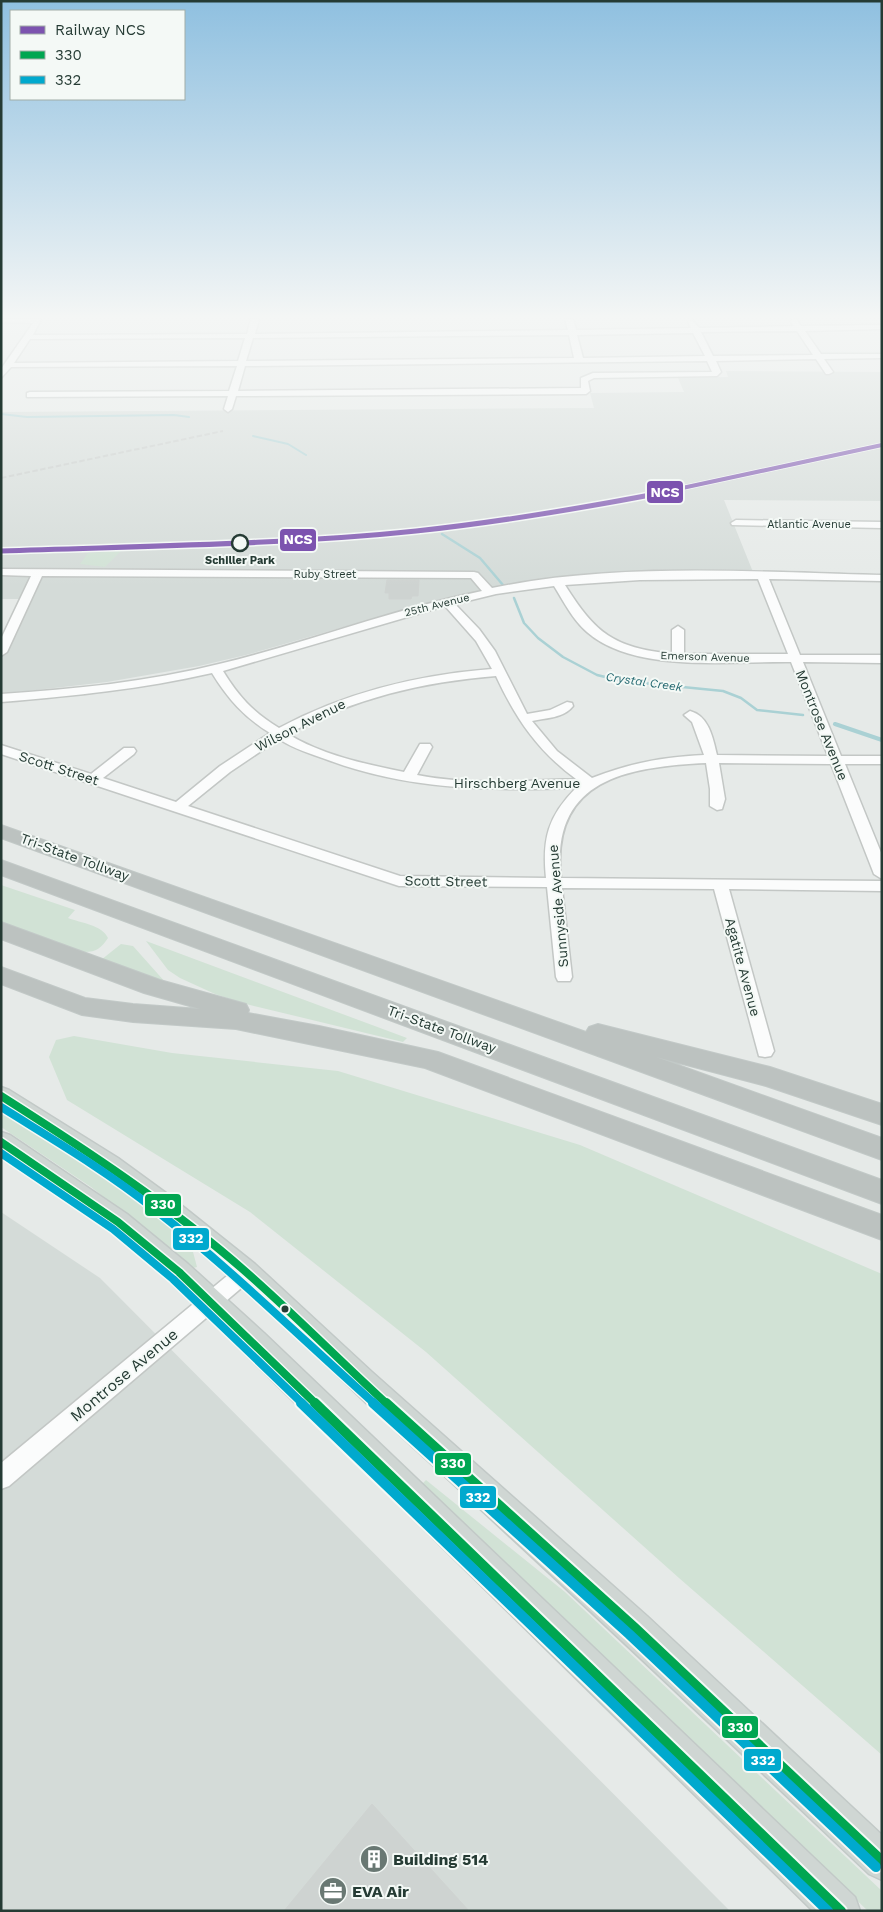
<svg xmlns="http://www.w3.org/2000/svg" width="883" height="1912" font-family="'Work Sans',sans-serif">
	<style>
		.built { fill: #d4dbd8 }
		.green { fill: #d1e2d5 }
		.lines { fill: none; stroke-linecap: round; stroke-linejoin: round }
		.stream-far2 { stroke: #aad1d4; stroke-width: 2 }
		.stream-far1 { stroke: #aad1d4; stroke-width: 2.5 }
		.stream { stroke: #aad1d4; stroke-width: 4 }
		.building { fill: #ced3d1; stroke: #cfd3d1 }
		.minor-casing { stroke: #c3c7c5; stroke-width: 3 }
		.major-casing { stroke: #c2c9c7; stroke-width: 3 }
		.highway-casing { stroke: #c2c9c7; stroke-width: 2 }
		.minor { fill: #fbfcfc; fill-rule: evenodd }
		.major { fill: #cfd6d3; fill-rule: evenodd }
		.highway { fill: #bcc2c0; fill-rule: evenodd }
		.rail { stroke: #c7cbc9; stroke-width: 2; stroke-dasharray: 5.5 2.5; stroke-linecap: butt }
		.bus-1-far1-casing { stroke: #f4f9f6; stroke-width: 11 }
		.bus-1-casing { stroke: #f4f9f6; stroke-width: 14 }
		.bus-2-far1-casing { stroke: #f4f9f6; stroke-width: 11 }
		.bus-2-casing { stroke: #f4f9f6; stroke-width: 14 }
		.bus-1-far1 { stroke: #00a651; stroke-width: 8 }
		.bus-1 { stroke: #00a651; stroke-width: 10 }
		.bus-2-far1 { stroke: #00a9ce; stroke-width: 8 }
		.bus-2 { stroke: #00a9ce; stroke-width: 10 }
		.rail-1-far1-casing { stroke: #f4f9f6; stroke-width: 5.5 }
		.rail-1-casing { stroke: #f4f9f6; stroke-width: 8 }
		.rail-1-far1 { stroke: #7c53af; stroke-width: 4 }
		.rail-1 { stroke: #7c53af; stroke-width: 5 }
		.stop-dot { fill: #f4f9f6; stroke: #253b34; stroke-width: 2.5 }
		.bus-dot { fill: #253b34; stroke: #f4f9f6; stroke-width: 2 }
		.labels { text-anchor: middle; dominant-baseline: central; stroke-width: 4; stroke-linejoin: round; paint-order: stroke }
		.far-street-label { font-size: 11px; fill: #253b34; stroke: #f4f9f6 }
		.far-stop-label { font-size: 11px; font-weight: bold; fill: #253b34; stroke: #f4f9f6 }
		.far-water-label { font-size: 12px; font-style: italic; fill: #256971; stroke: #f4f9f6 }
		.street-label { font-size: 14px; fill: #253b34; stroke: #f4f9f6 }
		.near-street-label { font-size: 16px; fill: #253b34; stroke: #f4f9f6 }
		.near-poi-label { font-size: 16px; font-weight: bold; fill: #253b34; stroke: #f4f9f6; text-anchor: start }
		.line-badge { stroke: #f4f9f6; stroke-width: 2 }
		.badge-label { font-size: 14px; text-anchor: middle; font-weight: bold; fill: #fff }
	</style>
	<rect width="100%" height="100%" fill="#e6eae8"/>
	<path class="built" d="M726,371L882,372V501L724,500L753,572L525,583L441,599L246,655L199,666L107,682L1,694V656L27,599H1V412L594,408L590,393L684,392L678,378L728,377Z
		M1,1212L100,1278L730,1911H1Z"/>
	<path class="green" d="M121,551L105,567L80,564L88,553Z
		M1,885L75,910L68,918C81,923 102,925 108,938C101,948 97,952 84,952L1,925Z
		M146,941L407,1038L403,1042L246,1004L215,994L180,978L168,970Z
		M121,944L133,946L166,983L101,960Z
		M74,1036L172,1053L338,1071L580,1145L882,1274V1755L679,1578L426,1352L250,1212L67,1100L49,1057L56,1040Z
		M1,1110L111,1182L173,1230L193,1252L197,1267L193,1268L91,1187L1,1127Z
		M426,1480L565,1592L882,1891V1911H868L422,1484Z"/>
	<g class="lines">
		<path class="stream-far2" d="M1,414L27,417L174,415L189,417
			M253,436L288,444L306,455"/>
		<path class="stream-far1" d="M442,534L480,558L503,585
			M514,598L524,623L538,638L563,657L597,675L622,681L723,691L741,698L757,710L803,715"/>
		<path class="stream" d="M835,724L882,740"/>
	</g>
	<path class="building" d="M387,580H419L418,596H412L411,599H389V593H385Z
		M372,1804L469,1911H284Z"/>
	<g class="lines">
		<defs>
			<path id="minor" d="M1,319H41L33,335L247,334L251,319H259L255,334L568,330L565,319H573L576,330L691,328L688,322L692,320L699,328L794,326L790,321L796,319L801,326L882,325V329L805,331L821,354H882V358L824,359L833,372L829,374H826L816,359L716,361L721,372L717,376L594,378L588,381L590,391L586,394L236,396L232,409L228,412L224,409L228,396L27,397V393L30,392L229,391L237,366L11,367L1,378V369L33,323L1,322ZM797,331L813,355L713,356L701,332ZM693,333L705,356L583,358L577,335ZM569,335L574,358L246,361L253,338ZM245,338L238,361L14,363L30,339ZM707,361L712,372L593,373L581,378V388L238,391L245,366Z
				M736,520L882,522V528L732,525L731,523Z
				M1,569L474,572L478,573L492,588C619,562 753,572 882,575V581L769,579L800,655H882V663L803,662L841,756H882V764H845L882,855V879L874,874L831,764L719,763L725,799L722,809L717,810L710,806V789L706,763C627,767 550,779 561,878L882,881V891L729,889L774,1051L771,1056L765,1057L759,1056L714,889L562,888L572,977L570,981H558L556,977L547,887L399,886L1,754V745L91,774L124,748H134L136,751L134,754L103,778L176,802L220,766L270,733C244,717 228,699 212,673C143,689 72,696 1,702V694C74,689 148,682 219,664C307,643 393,609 482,591L471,578L42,576L7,652L1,656V639L31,576L1,575ZM758,579L788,654H684V630L678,626L672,630V654C613,647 596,634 565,585L640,580ZM554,586C564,602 573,620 587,632C635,674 732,661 791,662L828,756L717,755C713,738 709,716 690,711L684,715L692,722L704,755C663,757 630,763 592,778L557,751L532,721C546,718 564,718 573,706L572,703L567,702L550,710L527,714L495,651L479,629L455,604L496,594ZM445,606L476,641L492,669C417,675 346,692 279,728C253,712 239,697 223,671ZM496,676C516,719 538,751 576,779C523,781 468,785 417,775L432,747L430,744H420L404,772C365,764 322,755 288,734C354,698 422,682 496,676ZM279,739C294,749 311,754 328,760C408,790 491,791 576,788C548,816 542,839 546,878L400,876L188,806L230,772Z
				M246,1263L253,1266L256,1272L253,1278L9,1486L1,1489V1463L239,1266Z"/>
			<path id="major" d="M1,1087L9,1090L118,1158L166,1193L255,1264L372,1372L647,1616L882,1835V1880L869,1874C718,1731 567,1588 414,1448C354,1393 297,1334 236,1280C163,1215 83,1161 1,1108Z
				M1,1132L10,1135L127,1214L188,1264L264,1333L855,1897L860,1911H813L170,1280L109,1230L1,1155Z"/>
			<path id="highway" d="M1,825L586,1032L589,1027L598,1024L770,1067L882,1104V1125L766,1086L656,1057L882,1138V1160L1,838Z
				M1,860L882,1180V1204L1,875Z
				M1,922L160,980L246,1004L249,1010L248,1013L319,1026L438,1052L882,1215V1240L425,1068L236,1029L133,1022L82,1015L1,984V967L85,998L133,1004L200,1009L144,993L1,939Z"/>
		</defs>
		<use href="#minor" class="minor-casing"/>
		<use href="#major" class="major-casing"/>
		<use href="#highway" class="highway-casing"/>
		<use href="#minor" class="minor"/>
		<use href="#major" class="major"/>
		<use href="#highway" class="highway"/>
		<path class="rail" d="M1,478L223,431"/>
		<defs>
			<path id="bus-1-far1" d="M1,1096C86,1150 170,1205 246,1272C295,1315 340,1361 387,1404
				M1,1142L118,1222L179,1272L316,1404"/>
			<path id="bus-1" d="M315,1403L841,1911
				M386,1403L635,1628L882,1861"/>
			<path id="bus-2-far1" d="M1,1107C52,1139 105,1170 153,1208C231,1269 301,1338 375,1404
				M1,1153L113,1229L173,1279L303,1404"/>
			<path id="bus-2" d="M301,1403L828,1911
				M373,1403L629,1634L876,1867"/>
		</defs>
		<use href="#bus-1-far1" class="bus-1-far1-casing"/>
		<use href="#bus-1" class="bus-1-casing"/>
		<use href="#bus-2-far1" class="bus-2-far1-casing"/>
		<use href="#bus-2" class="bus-2-casing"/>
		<use href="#bus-1-far1" class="bus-1-far1"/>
		<use href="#bus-1" class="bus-1"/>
		<use href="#bus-2-far1" class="bus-2-far1"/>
		<use href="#bus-2" class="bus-2"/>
		<defs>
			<path id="rail-1-far1" d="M659,493L882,445"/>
			<path id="rail-1" d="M1,551C139,546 278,545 416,531C500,522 583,508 666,492"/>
		</defs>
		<use href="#rail-1-far1" class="rail-1-far1-casing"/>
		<use href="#rail-1" class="rail-1-casing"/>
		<use href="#rail-1-far1" class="rail-1-far1"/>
		<use href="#rail-1" class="rail-1"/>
	</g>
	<linearGradient id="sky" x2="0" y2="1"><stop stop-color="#8fc0e0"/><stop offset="0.54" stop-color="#f4f6f5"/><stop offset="1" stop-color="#f4f6f5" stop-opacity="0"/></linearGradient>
	<rect width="883" height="587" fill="url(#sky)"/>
	<defs>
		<symbol id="building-disc" viewBox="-11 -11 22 22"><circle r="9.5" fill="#697873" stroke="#f4f9f6"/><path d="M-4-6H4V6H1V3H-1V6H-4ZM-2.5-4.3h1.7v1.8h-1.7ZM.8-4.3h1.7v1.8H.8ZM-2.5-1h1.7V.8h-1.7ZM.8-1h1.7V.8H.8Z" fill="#fff"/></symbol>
		<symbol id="office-disc" viewBox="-11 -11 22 22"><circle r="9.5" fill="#697873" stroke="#f4f9f6"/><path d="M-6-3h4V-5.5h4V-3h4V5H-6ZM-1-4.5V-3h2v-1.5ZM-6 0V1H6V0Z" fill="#fff"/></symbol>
	</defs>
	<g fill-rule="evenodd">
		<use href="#building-disc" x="358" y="1843" width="32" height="32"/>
		<use href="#office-disc" x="317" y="1875" width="32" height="32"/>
	</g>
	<circle class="stop-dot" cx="240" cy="543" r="8"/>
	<circle class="bus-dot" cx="285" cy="1309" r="4.5"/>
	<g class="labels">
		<g class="far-street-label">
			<text x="809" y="524">Atlantic Avenue</text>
			<text x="325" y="574">Ruby Street</text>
			<text transform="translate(437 605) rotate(-14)">25th Avenue</text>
			<text transform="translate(705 657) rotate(2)">Emerson Avenue</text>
		</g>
		<g class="far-stop-label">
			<text x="240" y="560">Schiller Park</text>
		</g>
		<g class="far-water-label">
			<text transform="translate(644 682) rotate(8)">Crystal Creek</text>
		</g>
		<g class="street-label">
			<text transform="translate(300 725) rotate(-27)">Wilson Avenue</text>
			<text transform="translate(822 725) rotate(68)">Montrose Avenue</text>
			<text transform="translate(59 768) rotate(18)">Scott Street</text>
			<text x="517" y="783">Hirschberg Avenue</text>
			<text transform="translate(75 857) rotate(20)">Tri-State Tollway</text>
			<text transform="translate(446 881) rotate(1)">Scott Street</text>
			<text transform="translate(558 906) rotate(-95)">Sunnyside Avenue</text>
			<text transform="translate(743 967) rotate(75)">Agatite Avenue</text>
			<text transform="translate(442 1029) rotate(20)">Tri-State Tollway</text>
		</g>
		<g class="near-street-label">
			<text transform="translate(124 1375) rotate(-40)">Montrose Avenue</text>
		</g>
		<g class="near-poi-label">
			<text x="393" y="1859">Building 514</text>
			<text x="352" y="1891">EVA Air</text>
		</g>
	</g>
	<g class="line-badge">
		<rect x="646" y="480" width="38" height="24" rx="5" fill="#7c53af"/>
		<rect x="279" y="528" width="38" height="24" rx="5" fill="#7c53af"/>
		<rect x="144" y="1193" width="38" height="24" rx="5" fill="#00a651"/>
		<rect x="172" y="1227" width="38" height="24" rx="5" fill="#00a9ce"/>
		<rect x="434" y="1452" width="38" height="24" rx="5" fill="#00a651"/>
		<rect x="459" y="1485" width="38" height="24" rx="5" fill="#00a9ce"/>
		<rect x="721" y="1715" width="38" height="24" rx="5" fill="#00a651"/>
		<rect x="743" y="1748" width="39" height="24" rx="5" fill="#00a9ce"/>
	</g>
	<g class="badge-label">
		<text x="665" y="497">NCS</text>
		<text x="298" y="544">NCS</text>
		<text x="163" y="1209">330</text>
		<text x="191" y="1243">332</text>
		<text x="453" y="1468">330</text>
		<text x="478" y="1502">332</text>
		<text x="740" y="1732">330</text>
		<text x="763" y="1765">332</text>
	</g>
	<rect width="883" height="1912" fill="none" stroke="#253b34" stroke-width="5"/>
	<rect x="10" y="10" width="175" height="90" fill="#f4f9f6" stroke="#a1ada8"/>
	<rect x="20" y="26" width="25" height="8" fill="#7c53af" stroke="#a1ada8"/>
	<text x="55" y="35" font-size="15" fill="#253b34">Railway NCS</text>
	<rect x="20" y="51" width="25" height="8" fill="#00a651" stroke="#a1ada8"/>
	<text x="55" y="60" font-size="15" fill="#253b34">330</text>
	<rect x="20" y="76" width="25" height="8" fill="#00a9ce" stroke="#a1ada8"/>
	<text x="55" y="85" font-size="15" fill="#253b34">332</text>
</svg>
